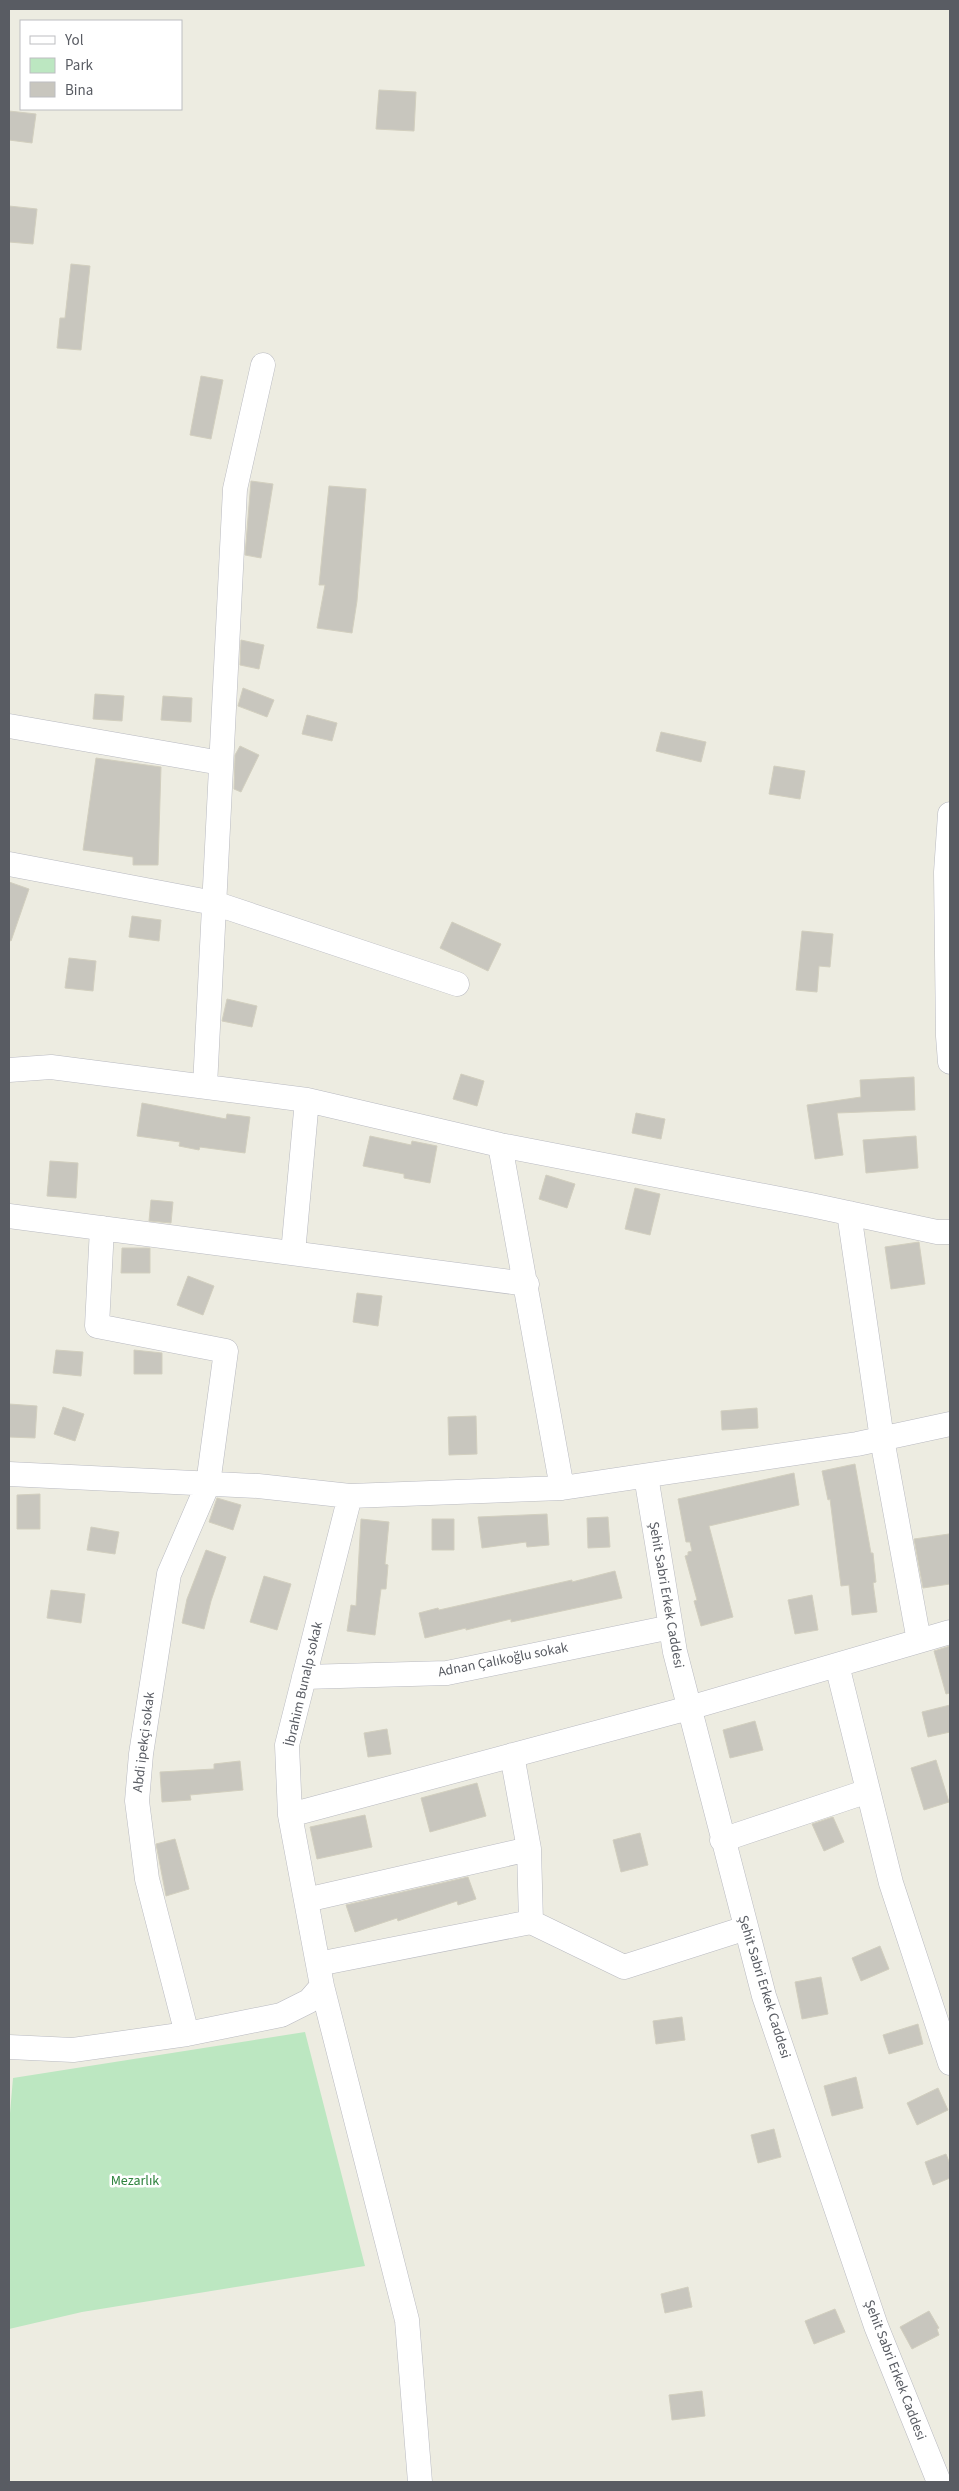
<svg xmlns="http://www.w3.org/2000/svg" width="959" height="2491" font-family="'Source Sans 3',sans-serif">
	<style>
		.green { fill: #bce7c1 }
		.building { fill: #c8c6be; stroke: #d2cfbf }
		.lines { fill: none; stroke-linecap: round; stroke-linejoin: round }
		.minor-casing { stroke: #b9bac1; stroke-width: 25 }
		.minor { stroke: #fff; stroke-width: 24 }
		.labels { text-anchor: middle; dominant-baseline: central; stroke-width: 5; stroke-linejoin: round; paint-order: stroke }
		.street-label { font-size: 14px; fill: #595c63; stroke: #fff }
		.park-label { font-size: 14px; fill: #30843f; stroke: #fff }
	</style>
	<rect width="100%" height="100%" fill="#edece1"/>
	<path class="green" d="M305,2032L365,2266L82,2312L9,2329V2125L13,2078Z"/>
	<path class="building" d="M379,90L416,92L414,131L376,129Z
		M9,111L36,114L32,143L9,140Z
		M9,206L37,209L33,244L9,242Z
		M71,264L90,266L81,350L57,348L60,318H65Z
		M201,376L223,380L211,439L190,435Z
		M251,481L273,484L261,558L245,555Z
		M329,486L366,489L357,601L352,633L317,628L325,585H319Z
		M241,640L264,645L259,669L240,665Z
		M243,688L274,700L267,717L238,706Z
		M95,694L124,696L122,721L93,719Z
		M163,696L192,698L191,722L161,720Z
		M307,715L337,723L332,741L302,734Z
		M661,732L706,742L701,762L656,751Z
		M240,746L259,755L241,792L234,789L235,755Z
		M96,758L161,767L158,865H133V857L83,850Z
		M774,766L805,771L800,799L769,794Z
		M9,882L29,889L11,941L9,940Z
		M132,916L161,920L159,941L129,937Z
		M452,922L501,944L488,971L440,948Z
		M802,931L833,934L830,967L819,966L817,992L796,990Z
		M69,958L96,961L93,991L65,988Z
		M227,999L257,1006L252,1027L222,1021Z
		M461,1074L484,1081L477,1106L453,1099Z
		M914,1077L915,1110L837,1113L843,1155L815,1159L807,1105L861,1097L860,1080Z
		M142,1103L226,1119L227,1114L250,1117L245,1153L200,1147L199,1150L179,1146L180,1142L137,1136Z
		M636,1113L665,1119L661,1139L632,1133Z
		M370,1136L411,1145L412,1141L437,1146L430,1183L404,1178V1174L363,1166Z
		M916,1136L918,1168L866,1173L863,1140Z
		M50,1161L78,1163L76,1198L47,1196Z
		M546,1175L575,1184L567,1208L539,1199Z
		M635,1188L660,1194L650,1235L625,1229Z
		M151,1200L173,1202L171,1223L149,1221Z
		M919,1242L925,1284L891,1289L885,1247Z
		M122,1248H150V1273H121Z
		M188,1276L214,1286L203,1315L177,1305Z
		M357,1293L382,1296L378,1326L353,1322Z
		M56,1350L83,1352L81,1376L53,1373Z
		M134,1350L162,1353V1374H134Z
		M9,1404L37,1406L35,1438L9,1437Z
		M63,1407L84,1414L75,1441L54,1434Z
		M757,1408L758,1428L722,1430L721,1411Z
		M476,1416L477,1454L449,1455L448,1417Z
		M855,1464L871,1553H873L876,1582L873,1583L877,1612L852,1615L849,1585L841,1586L830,1499L828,1500L822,1471Z
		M794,1473L799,1505L709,1526L733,1617L701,1626L694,1601L697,1600L685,1556L688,1555V1552L692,1551L690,1542H686L678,1499Z
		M40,1494V1529H17V1495Z
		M217,1498L241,1505L233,1530L209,1522Z
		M547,1514L549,1545L527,1547L526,1542L482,1548L478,1517Z
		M608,1517L610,1547L588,1548L587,1518Z
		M361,1519L389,1522L385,1564L388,1565L386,1589H381L375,1635L347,1631L351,1605L356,1606Z
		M432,1519H454V1550H432Z
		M91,1527L119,1532L115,1554L87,1550Z
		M949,1534L950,1584L923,1588L914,1539Z
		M206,1550L226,1557L211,1601L204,1629L182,1623L187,1599Z
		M615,1571L622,1598L511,1622V1619L466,1630V1628L425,1638L419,1613L438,1608L439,1610L572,1580V1582Z
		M264,1576L291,1584L277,1630L250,1622Z
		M51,1590L85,1594L81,1623L47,1618Z
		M812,1595L818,1630L795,1634L788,1600Z
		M950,1646V1693L946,1694L934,1651Z
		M950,1705V1732L928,1737L922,1712Z
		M755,1721L763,1750L730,1758L723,1730Z
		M387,1729L391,1754L368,1757L364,1733Z
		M936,1760L949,1802L924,1810L911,1768Z
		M240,1761L243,1790L190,1795L191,1800L162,1802L160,1772L214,1769V1764Z
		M477,1783L486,1816L430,1832L421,1798Z
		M365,1815L372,1847L317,1859L310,1827Z
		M833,1817L844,1842L824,1851L812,1824Z
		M640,1833L648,1865L621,1872L613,1840Z
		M175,1839L189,1889L166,1896L156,1844Z
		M468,1877L476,1899L458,1905L457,1901L398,1921L397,1918L355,1932L346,1905Z
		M880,1946L889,1969L861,1981L852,1958Z
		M821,1977L828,2014L802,2019L795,1982Z
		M682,2017L685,2040L656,2044L653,2021Z
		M918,2024L923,2044L889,2054L883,2035Z
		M856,2077L863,2108L832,2116L824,2086Z
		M938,2088L948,2110L917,2125L907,2103Z
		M774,2129L781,2157L758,2163L751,2135Z
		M946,2154L950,2164V2178L933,2185L925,2162Z
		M688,2287L692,2307L665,2313L661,2294Z
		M835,2309L845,2332L814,2344L805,2321Z
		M929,2311L939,2328L937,2329L939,2335L912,2349L900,2327Z
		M702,2391L705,2416L672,2420L669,2395Z"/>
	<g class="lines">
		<defs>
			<path id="minor" d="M9,726L221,763
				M950,814L946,872L948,1036L950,1062
				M9,864L214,903L457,984
				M9,1070L51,1067L307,1100L500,1145L811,1205L937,1232H950
				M205,1086L235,489L263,365
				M500,1145L562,1488
				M849,1213L882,1439L919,1641
				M9,1216L527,1284
				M102,1228L97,1326L226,1351L208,1484L169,1574L141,1754L137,1801L147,1879L187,2034
				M293,1253L307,1100
				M9,1474L258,1486L350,1496L562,1488L857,1444L950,1424
				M646,1476L675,1652L764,1996L876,2326L939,2482
				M837,1665L891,1883L950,2063
				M304,1677L447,1673L671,1627
				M290,1815L689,1708L950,1632
				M722,1840L868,1791
				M306,1900L529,1849
				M531,1922L624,1967L746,1928
				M318,1964L531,1922L529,1849L512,1755
				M322,1986L407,2320L420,2482
				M9,2047L73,2050L187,2034L281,2015L309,2001L322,1986L290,1815L287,1745L350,1496"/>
		</defs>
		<use href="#minor" class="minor-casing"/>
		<use href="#minor" class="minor"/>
	</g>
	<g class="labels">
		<g class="street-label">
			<text transform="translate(666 1595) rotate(80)">Şehit Sabri Erkek Caddesi</text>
			<text transform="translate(503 1660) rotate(-11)">Adnan Çalıkoğlu sokak</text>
			<text transform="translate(304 1684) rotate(-77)">İbrahim Bunalp sokak</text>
			<text transform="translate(144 1742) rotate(-83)">Abdi ipekçi sokak</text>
			<text transform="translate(764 1987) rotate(73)">Şehit Sabri Erkek Caddesi</text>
			<text transform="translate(895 2370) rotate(69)">Şehit Sabri Erkek Caddesi</text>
		</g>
		<g class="park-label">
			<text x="135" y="2181">Mezarlık</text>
		</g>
	</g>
	<rect width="959" height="2491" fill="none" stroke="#595c63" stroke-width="20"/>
	<rect x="20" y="20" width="162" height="90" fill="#ffffff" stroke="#bdbec1"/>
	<rect x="30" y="36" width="25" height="8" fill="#ffffff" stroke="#bdbec1"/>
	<text x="65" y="45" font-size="15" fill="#595c63">Yol</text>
	<rect x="30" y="58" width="25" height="15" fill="#bce7c1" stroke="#bdbec1"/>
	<text x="65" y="70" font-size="15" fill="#595c63">Park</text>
	<rect x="30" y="82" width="25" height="15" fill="#c8c6be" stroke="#bdbec1"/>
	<text x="65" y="95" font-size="15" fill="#595c63">Bina</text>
</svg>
